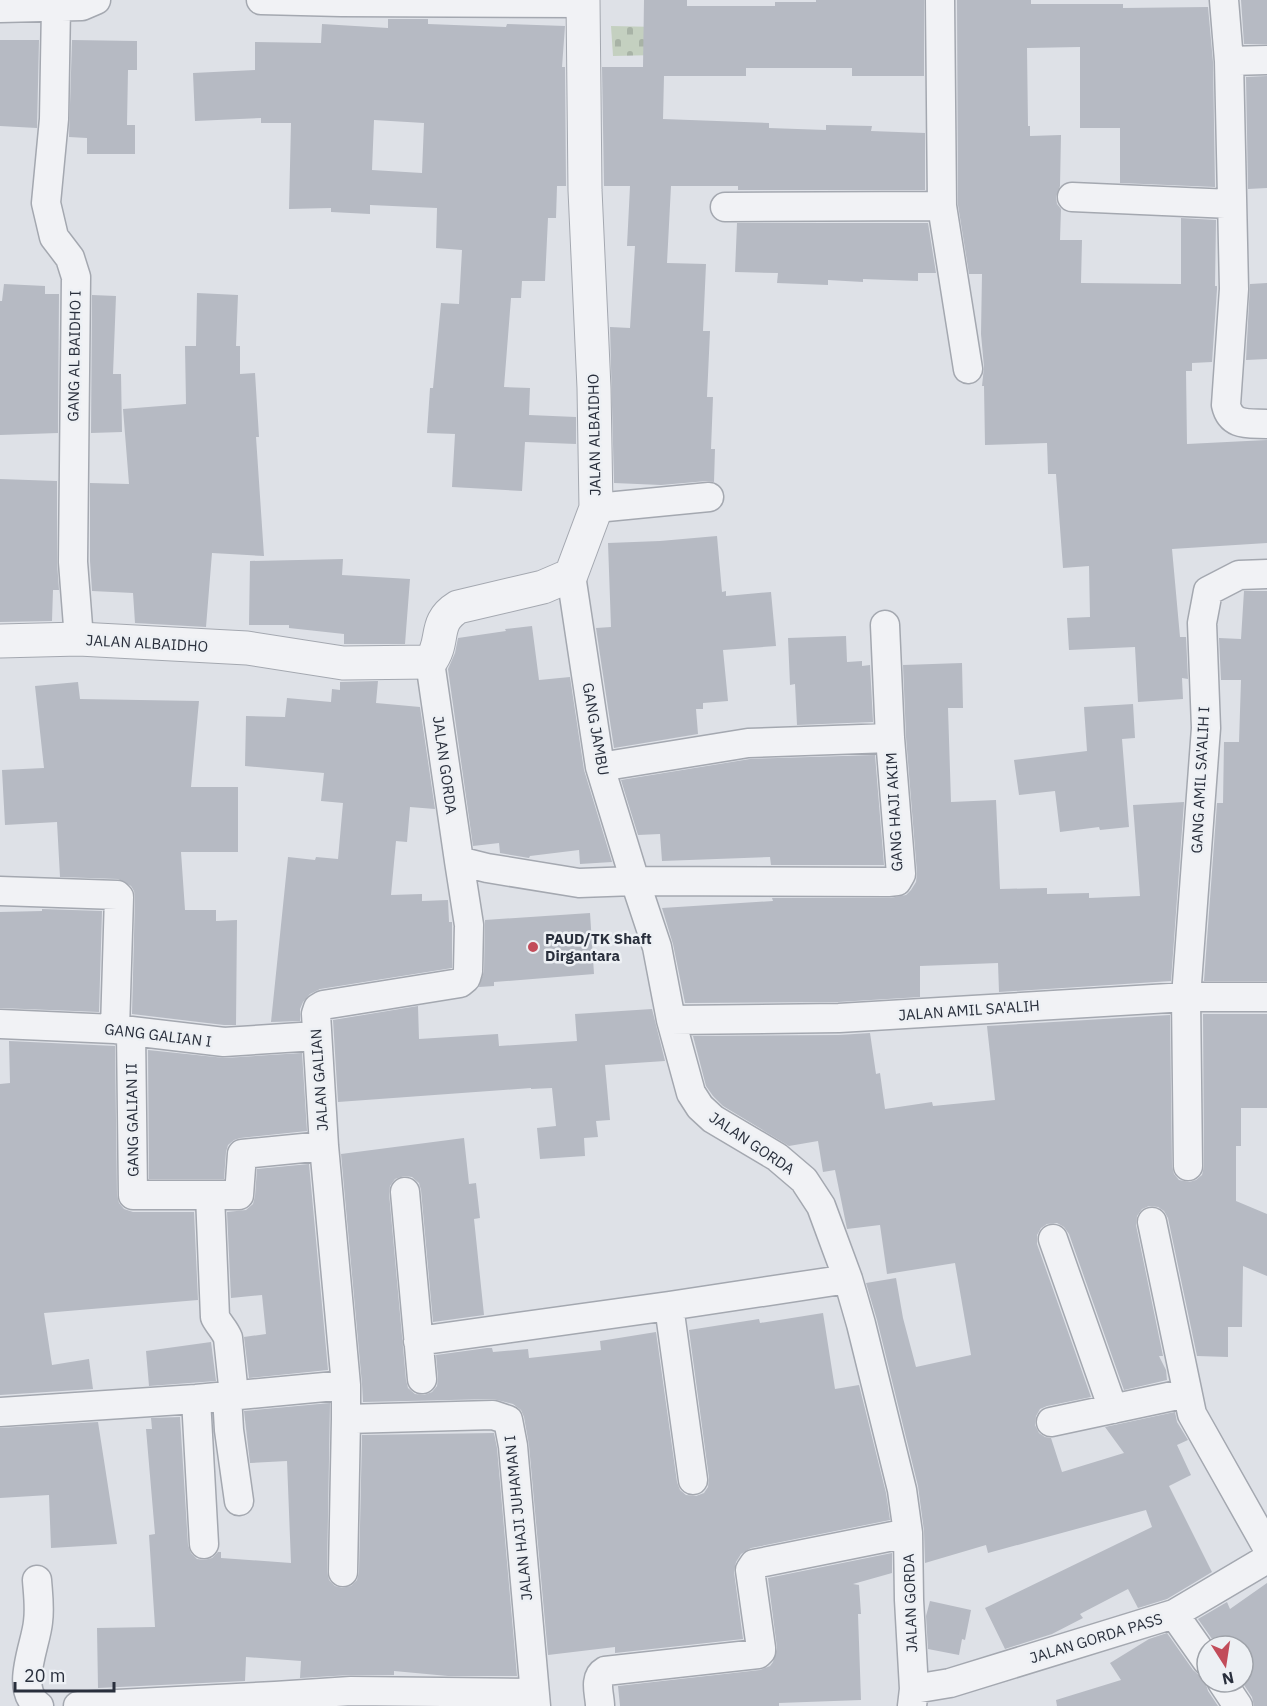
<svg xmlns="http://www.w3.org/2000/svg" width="1267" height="1706" font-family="'IBM Plex Sans',sans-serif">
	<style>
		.cemetery { fill: url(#cemetery-stones) }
		.building { fill: #b6bac3; fill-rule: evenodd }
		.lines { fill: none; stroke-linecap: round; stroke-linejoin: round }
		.minor-casing { stroke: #a4a8b0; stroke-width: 31 }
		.tertiary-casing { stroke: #a4a8b0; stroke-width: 35 }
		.minor { stroke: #f1f2f5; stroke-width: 28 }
		.tertiary { stroke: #f1f2f5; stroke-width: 33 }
		.poi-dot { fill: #c24c5a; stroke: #edf0f4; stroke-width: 2 }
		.labels { text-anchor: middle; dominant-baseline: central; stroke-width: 5; stroke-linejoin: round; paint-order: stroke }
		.street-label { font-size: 15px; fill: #292f3c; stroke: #edf0f4 }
		.poi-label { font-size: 15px; font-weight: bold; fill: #292f3c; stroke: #edf0f4; text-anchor: start }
	</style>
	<defs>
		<pattern id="cemetery-stones" width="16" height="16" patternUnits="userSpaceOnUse" patternTransform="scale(1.5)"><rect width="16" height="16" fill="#c4d0c0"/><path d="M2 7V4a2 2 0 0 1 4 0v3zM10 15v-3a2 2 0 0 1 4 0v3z" fill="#a8b3a6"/></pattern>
	</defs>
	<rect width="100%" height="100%" fill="#dee1e7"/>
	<path class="cemetery" d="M611,26L658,27L657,55L613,56Z"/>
	<path class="building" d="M644,0H687V6H775V2H816V0H924V76H852V68H746V76H664L663,119L769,123V128L826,130V125L872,126L871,131L925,133V190H738V186H671L667,263L706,264L703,331H710L707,397H713L711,449H715L714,482L707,481L661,485L614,483L610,327L630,328L635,246H627L630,186H604L602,67H643Z
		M957,0H1031V4H1123V8L1208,7L1213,62L1215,187L1120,183V128H1080V47L1027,48L1028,126H1030V136L1061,135L1060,186L1056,197L1057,204L1061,209L1060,240H1082L1081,283L1181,284V218L1216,220L1215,286H1217V289L1212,362L1192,363V371H1186L1187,444L1267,440V543L1172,549L1180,637H1186L1188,679L1182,678L1183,699L1138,702L1135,647L1069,650L1067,618L1090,617L1089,566L1063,568L1056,474H1048L1047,443L985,445L984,386H982L984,367L981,334L982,274H969L958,205Z
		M1241,0H1267V44H1244Z
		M388,19H428V24L506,27L507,24L565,26L562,67H565L566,186H557L556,218H548L545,281H522L521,298H511L504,387L530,388L529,415L576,417V444L525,442L522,491L452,487L455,434L427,433L430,388H433L441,303L459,304L462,250L436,248L437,208L370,205V214L331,212V208L289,209L291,123H261V118L195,121L193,73L255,70V42L321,43L322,24L388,28ZM374,120L424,123L422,173L372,170Z
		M0,40H39L37,128L0,126Z
		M72,40L137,41V70H128L127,125H135V154H87V138L69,137Z
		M1267,76V188L1248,189L1246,77Z
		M737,223H928L936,273H918V281L863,279V282L828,280V285L777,283L778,273L735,272Z
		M1267,283V359L1246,360L1250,284Z
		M4,284L45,286V294H59L58,433L0,435V301H2Z
		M197,293L238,295L236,346H240V374L255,373L259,437H256L264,556L212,553L206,627L135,623L133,593L92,591L90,561V483L129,484L123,409L186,404L185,346H196Z
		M92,295L116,296L113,374H121L122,432L91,433Z
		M0,479L57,481V562L59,590H53L52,621L0,622Z
		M717,536L722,592L726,591V596L771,592L776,646L723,650L728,701L703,703V709H696L698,734L614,748L596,628L611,627L608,543L660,541Z
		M343,559L342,575L410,579L405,644H344V634L289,628V625H249L250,561Z
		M1244,591H1267V981H1204L1217,803H1223L1224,742H1239L1241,680H1221L1219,638L1241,639Z
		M532,626L539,680L570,677L584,770L612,862L580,864L579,850L530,856L529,858L500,853L499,843L473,846L448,669L455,653L458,638L506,631L505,629Z
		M846,636L847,662L862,661V666L870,665L873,722L797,725L795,684L790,685L788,638Z
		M962,663L963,708H948L951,802L996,800L1000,889L1047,888V894L1089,893V898L1140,896L1133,805L1184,802L1171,981L999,992L998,963L920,966V997L838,1002L685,1003L673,944L662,908L773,901L772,898H890L906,895L911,890L916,882L917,873L906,737L903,665Z
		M378,681L376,703L420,707L435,809L410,807L407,842L396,841L391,895L422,894V901L448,900L449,922H452V968L320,989L310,994L303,1002L300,1009V1021L271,1022L288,857L315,860L316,857L338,859L343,803L321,801L324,773L245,766L246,716L285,717L287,698L331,702L332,689L340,690V682Z
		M78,682L80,699L199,701L191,787H238V852H181L185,910H216V921L237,920L236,1025H224L132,1014L135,897L134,891L131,886L118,879L60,877L57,822L5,825L2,770L44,768L35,686Z
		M1133,704L1135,738L1122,739L1129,827L1100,830L1099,827L1060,832L1055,791L1019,795L1014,760L1087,751L1084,707Z
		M875,755L884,865H771L770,857L662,861L660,834L638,835L621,780L750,759Z
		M42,909L102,911L99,1012L0,1008V912L42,911Z
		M590,913L594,974L494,982V986L479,987L484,971L485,920Z
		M418,1006L419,1039L498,1034L499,1046L577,1041L575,1014L652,1009L665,1061L605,1065L610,1120L596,1121L598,1137L584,1138L585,1156L540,1159L537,1128L556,1126L552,1088L531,1089V1088L338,1102L333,1020Z
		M1203,1014H1267V1108H1241V1146H1236V1201L1267,1214V1276L1243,1266L1242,1327H1228V1357L1197,1356L1168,1218L1164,1211L1158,1207L1149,1206L1142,1209L1137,1216L1136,1225L1163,1356H1159L1166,1370L1167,1380L1124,1390L1069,1234L1064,1227L1057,1223L1047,1224L1041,1228L1037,1235V1244L1091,1397L1047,1406L1040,1409L1036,1416L1035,1425L1039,1433L1045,1437L1051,1438L1062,1472L1124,1453L1105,1427L1175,1412L1177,1422L1188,1440L1177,1445L1191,1475L1169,1486L1212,1572L1167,1599L1138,1608L1128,1589L1080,1614L1083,1618L1052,1634L1005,1649L985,1608L1152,1527L1146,1510L988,1553L986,1545L925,1563L924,1531L918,1486L877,1320L866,1283L896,1278L903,1318L916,1367L971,1355L955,1263L887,1274L880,1225L847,1229L835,1170L823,1172L818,1141L789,1146L723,1106L713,1096L706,1086L693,1036L839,1035L870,1033L876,1074L880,1073L885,1109L932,1102L933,1106L995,1100L987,1026L1170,1015L1172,1166L1174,1174L1179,1180L1189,1182L1196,1180L1202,1175L1204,1166Z
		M9,1041L115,1046L117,1195L119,1203L124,1209L133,1212H194L198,1300L44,1313L52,1365L89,1359L93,1389L0,1395V1084L10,1083Z
		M148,1050L225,1058L302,1053L307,1131L240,1138L234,1140L228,1145L226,1152L224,1179H149Z
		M464,1138L469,1184L476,1183L480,1218L474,1219L484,1315L433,1322L421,1190L419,1183L412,1177L404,1176L395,1179L390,1186L389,1193L406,1380L408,1388L415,1394L424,1395L432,1392L437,1386L438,1378L436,1355L487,1348H492L493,1352L528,1349L529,1358L601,1350L600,1341L656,1332L677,1482L680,1490L686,1495L696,1496L704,1493L708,1487L709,1478L689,1330L759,1319L760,1323L823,1313L835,1389L859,1385L886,1493L890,1520L751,1548L741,1554L736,1562L734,1572L743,1639L615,1653V1647L548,1655L529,1445L524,1417L521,1410L513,1404L493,1399L363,1402L362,1384L341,1154Z
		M309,1164L328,1370L249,1378L244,1337L266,1334L262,1295L231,1298L227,1212L246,1210L253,1204L255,1196L257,1169Z
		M211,1342L216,1381L149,1386L146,1351Z
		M330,1403L327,1572L329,1580L335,1586L342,1588L351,1586L357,1580L359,1572L362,1435L494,1433L497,1448L517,1676H448L394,1671V1675H350L300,1678L301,1661L246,1657L245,1681L98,1688L97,1628L155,1627L149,1535L155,1534L146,1429H152L151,1418L180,1417L188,1545L191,1553L197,1559L204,1560L212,1558L218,1552H221V1558L291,1563L287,1461L250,1463L244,1411Z
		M98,1422L117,1544L51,1548L49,1495L0,1498V1428Z
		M892,1553V1573L853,1584L859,1585L861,1614H858L861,1700L779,1703V1706H620L618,1686L760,1670L770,1666L773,1662L777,1648L768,1578Z
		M1267,1583V1706H1254L1252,1697L1242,1682L1243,1646H1217L1198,1619L1227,1602L1230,1609Z
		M930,1601L971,1610L965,1640L962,1639L959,1655L928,1649L926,1616Z
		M1167,1633L1193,1670L1200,1676L1207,1677L1206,1684L1208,1691L1218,1706H1057L1056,1700L1121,1680L1110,1663L1149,1639Z"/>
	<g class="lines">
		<defs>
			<path id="minor" d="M261,0L341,2L583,3
				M940,0L942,206L968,369
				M1224,0L1229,61L1234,289L1226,405C1231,427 1249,423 1267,424
				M56,7L54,119L46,203L54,237L70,258L76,277L73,562L79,639
				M0,8L82,6L96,0
				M1229,61L1267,60
				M1072,197L1231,204
				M725,207L942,206
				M596,508L709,497
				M571,575L600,767L635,881L888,882L897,881L901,874L890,738L885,625
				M430,662L459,861L487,868L579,883L635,881L657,947L671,1020L691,1093L700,1107L713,1119L777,1157L804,1180L821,1206L848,1279L861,1324L902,1490L908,1533L909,1600L914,1689L912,1706
				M600,767L748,743L890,738
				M459,861L469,925L468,971L466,978L460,983L323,1005L318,1008L316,1014L324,1146L346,1385V1419L493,1415L508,1420L513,1446L536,1706
				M0,891L117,895L119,897L115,1029
				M671,1020L839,1018L1186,997H1267
				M0,1024L115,1029L224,1042L316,1036
				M131,1031L133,1195H239L242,1154L324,1146
				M1188,1166L1186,997L1206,728L1202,623L1208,591L1239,575L1267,574
				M405,1192L422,1379
				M210,1195L215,1317C219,1325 225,1330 228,1338L234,1395
				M1152,1222L1192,1414L1267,1547
				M1053,1239L1113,1409
				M669,1306L693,1480
				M418,1341L669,1306L848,1279
				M227,1396L229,1430L239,1501
				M196,1399L204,1544
				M0,1412L196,1399L346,1385
				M1051,1422L1187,1393
				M343,1572L346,1419
				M37,1580C38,1594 40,1608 38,1622C36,1645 14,1690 39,1706
				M1174,1614L1207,1661
				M1222,1682L1238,1706
				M914,1689L950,1683L1174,1614L1267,1559
				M78,1706L275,1696L351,1691L534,1693
				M600,1706C600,1695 593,1678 605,1671L758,1654L761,1651V1648L750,1570L754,1564L908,1533"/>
			<path id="tertiary" d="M0,641L79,639L247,648L343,663L430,662C446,641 432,623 458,607L543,587L571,575L596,508L594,388L585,190L583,0"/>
		</defs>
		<use href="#minor" class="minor-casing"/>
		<use href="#tertiary" class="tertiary-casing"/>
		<use href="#minor" class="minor"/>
		<use href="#tertiary" class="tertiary"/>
	</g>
	<circle class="poi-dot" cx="533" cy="947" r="6"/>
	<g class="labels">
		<g class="street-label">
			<text transform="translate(74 356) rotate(-89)">GANG AL BAIDHO I</text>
			<text transform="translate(594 435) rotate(-91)">JALAN ALBAIDHO</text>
			<text transform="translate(147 643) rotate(3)">JALAN ALBAIDHO</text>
			<text transform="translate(596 729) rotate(80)">GANG JAMBU</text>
			<text transform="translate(445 765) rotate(82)">JALAN GORDA</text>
			<text transform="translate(1200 780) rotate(-87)">GANG AMIL SA'ALIH I</text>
			<text transform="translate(894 812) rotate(-93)">GANG HAJI AKIM</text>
			<text transform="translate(969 1010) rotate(-4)">JALAN AMIL SA'ALIH</text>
			<text transform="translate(158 1035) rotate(7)">GANG GALIAN I</text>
			<text transform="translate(319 1080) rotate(-94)">JALAN GALIAN</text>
			<text transform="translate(132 1120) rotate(-91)">GANG GALIAN II</text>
			<text transform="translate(752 1143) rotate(34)">JALAN GORDA</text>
			<text transform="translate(518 1518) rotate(-96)">JALAN HAJI JUHAMAN I</text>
			<text transform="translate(910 1603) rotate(-92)">JALAN GORDA</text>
			<text transform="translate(1096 1638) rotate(-17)">JALAN GORDA PASS</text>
		</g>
		<g class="poi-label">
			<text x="545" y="938">PAUD/TK Shaft<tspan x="545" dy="17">Dirgantara</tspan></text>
		</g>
	</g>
	<g transform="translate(1225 1664) rotate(168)"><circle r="28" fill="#edf0f4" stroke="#9fa3aa" stroke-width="1.5"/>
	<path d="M0-4.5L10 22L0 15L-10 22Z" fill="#c24c5a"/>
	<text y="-9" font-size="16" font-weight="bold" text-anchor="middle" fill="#292f3c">N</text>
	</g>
	<path d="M15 1682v9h99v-9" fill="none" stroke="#292f3c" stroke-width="3"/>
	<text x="24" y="1682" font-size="18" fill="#292f3c" stroke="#edf0f4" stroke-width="4.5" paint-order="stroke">20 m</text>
</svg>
